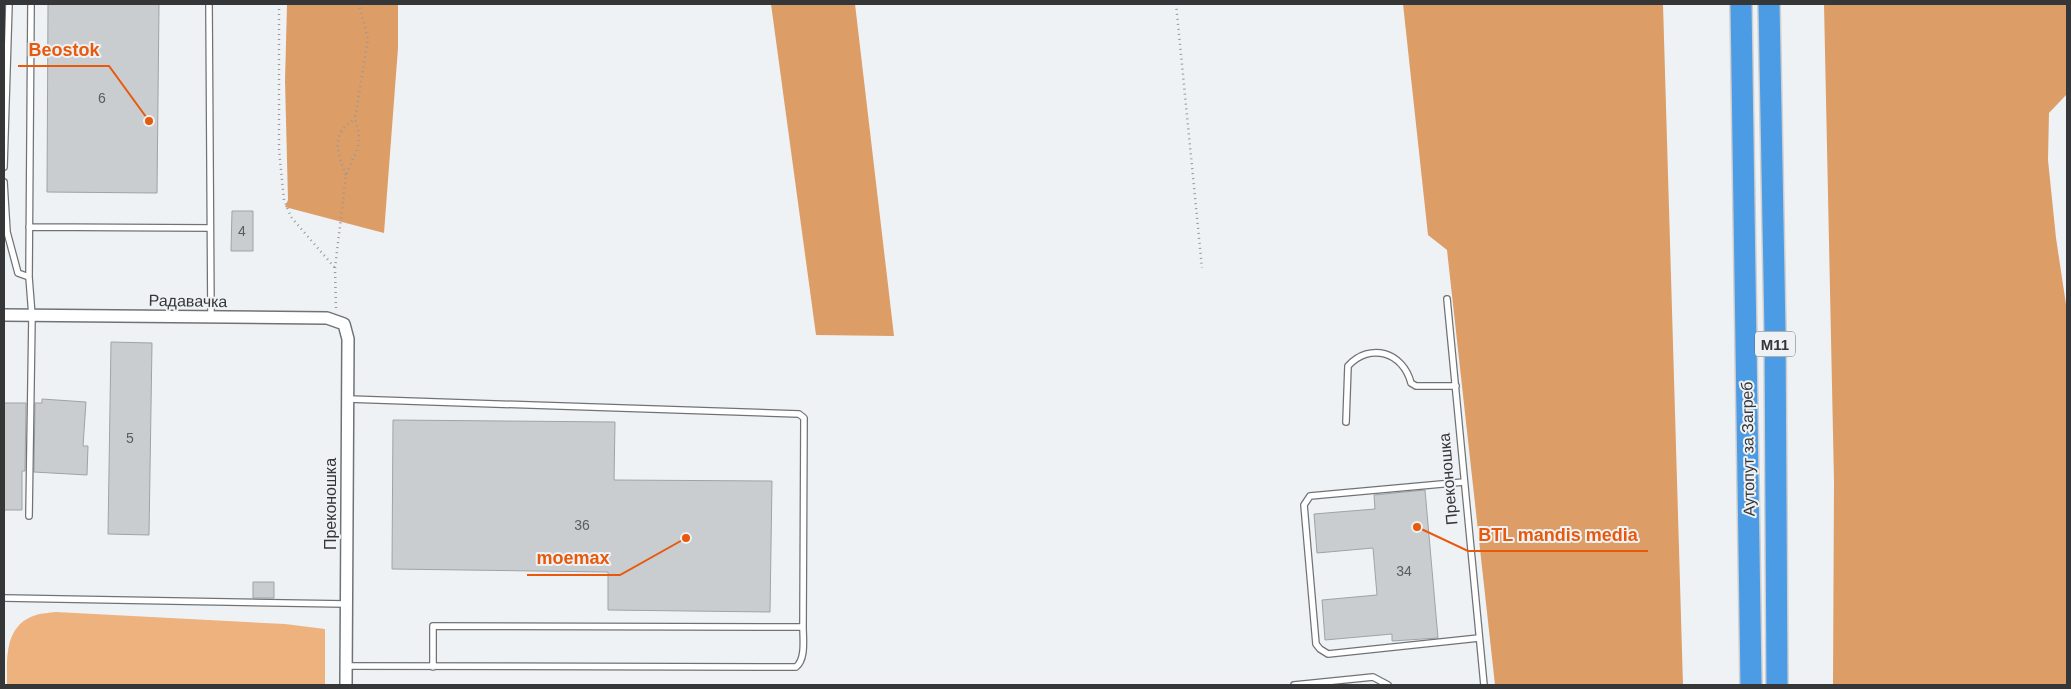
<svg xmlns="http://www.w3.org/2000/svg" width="2071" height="689" font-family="Helvetica,sans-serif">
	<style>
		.green { fill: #eeb27e }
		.forest { fill: #dd9d66 }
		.building { fill: #c9cdd0; stroke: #a0a3a6 }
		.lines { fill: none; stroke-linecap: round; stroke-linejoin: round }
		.lane-casing { stroke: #707376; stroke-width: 8 }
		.street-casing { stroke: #707376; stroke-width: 14 }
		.highway-casing { stroke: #cfcfcf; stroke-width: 24 }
		.path { stroke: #96989a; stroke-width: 2.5; stroke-dasharray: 1 4; stroke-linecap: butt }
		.lane { stroke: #fff; stroke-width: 5.5 }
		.street { stroke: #fff; stroke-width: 11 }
		.highway { stroke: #4b9be5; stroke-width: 21 }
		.labels { text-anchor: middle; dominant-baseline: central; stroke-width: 4; stroke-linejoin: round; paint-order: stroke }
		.number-label { font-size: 14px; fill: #5a5c5d }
		.shield { fill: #eff2f5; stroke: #6d6e70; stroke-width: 1 }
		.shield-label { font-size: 15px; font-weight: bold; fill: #353637 }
		.street-label { font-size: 16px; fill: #353637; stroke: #eff2f5 }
		.leader { fill: none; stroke: #e8590c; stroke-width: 2 }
		.callout-dot { fill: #e8590c; stroke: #eff2f5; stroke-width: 2 }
		.callout-label { font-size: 18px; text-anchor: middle; font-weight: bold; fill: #e8590c; stroke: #eff2f5; stroke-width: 4; stroke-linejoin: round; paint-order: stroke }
	</style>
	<rect width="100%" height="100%" fill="#eff2f5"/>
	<path class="green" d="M56,612L285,624L325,629V685H7C7,658 4,625 36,615C42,613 49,613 56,612Z"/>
	<path class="forest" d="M287,4H398V48L384,233L285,207L288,200L285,81Z
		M771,4H855L894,336L816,335Z
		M1403,4H1663L1683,685H1495L1447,250L1428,235Z
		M1824,4H2067V94L2049,113L2048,160L2056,238L2067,311V685H1833L1834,481Z"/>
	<path class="building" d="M48,4H159L157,193L47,192Z
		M232,211H253V251H231Z
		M111,342L152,343L149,535L108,534Z
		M42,399L86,402L83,446H88L87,475L34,472L35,403H42Z
		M4,403H26L25,471H22V510H4Z
		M393,420L615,422L614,480L772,481L770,612L608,610V572L392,569Z
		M1425,490L1438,638L1392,641V634L1325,640L1322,600L1377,595L1373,548L1317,553L1314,514L1375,509L1374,495Z
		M253,582H274V598H253Z"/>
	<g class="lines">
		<defs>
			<path id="lane" d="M209,4L211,317
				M4,167L9,4
				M4,182L7,232L18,273L29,277L32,316L29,516
				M29,227L210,228
				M29,277L31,4
				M1447,299L1484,685
				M348,399L799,414L804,418L803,627
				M1346,422L1348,366C1370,342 1403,352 1411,383L1416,386H1456
				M1464,482L1310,496L1304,505L1316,644L1320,649L1328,654L1479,638
				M4,598L346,604
				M346,666L796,667C806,659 803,639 803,627L433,626V667
				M1294,685L1373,677L1388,685"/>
			<path id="street" d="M4,315L327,318L344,324L348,339L346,685"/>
			<path id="highway" d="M1741,4L1751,685
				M1769,4L1775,331L1777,685"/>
		</defs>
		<use href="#lane" class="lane-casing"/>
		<use href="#street" class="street-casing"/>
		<use href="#highway" class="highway-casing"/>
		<path class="path" d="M279,4V150L284,200L291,217L335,268
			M1176,4L1202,268
			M346,175C337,152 330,134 355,119
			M336,308L335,268L346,175L358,147L359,134L355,119L368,39L359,4"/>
		<use href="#lane" class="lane"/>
		<use href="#street" class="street"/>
		<use href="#highway" class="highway"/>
	</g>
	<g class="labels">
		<g class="number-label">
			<text x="102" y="98">6</text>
			<text x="242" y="231">4</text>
			<text x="130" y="438">5</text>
			<text x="582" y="525">36</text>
			<text x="1404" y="571">34</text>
		</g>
		<rect class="shield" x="1755" y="331.5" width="40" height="25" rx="4"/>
		<g class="shield-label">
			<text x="1775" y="344">M11</text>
		</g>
		<g class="street-label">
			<text transform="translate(188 301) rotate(1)">Радавачка</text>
			<text transform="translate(1748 449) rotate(-91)">Аутопут за Загреб</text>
			<text transform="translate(1448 479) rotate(-95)">Преконошка</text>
			<text transform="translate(330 504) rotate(-90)">Преконошка</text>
		</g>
	</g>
	<path class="leader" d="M149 121L109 66H18M1417 527L1468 551H1648M686 538L620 575H527"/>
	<g class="callout-dot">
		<circle cx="149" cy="121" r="5"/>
		<circle cx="1417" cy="527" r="5"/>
		<circle cx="686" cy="538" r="5"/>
	</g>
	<g class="callout-label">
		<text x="64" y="56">Beostok</text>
		<text x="1558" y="541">BTL mandis media</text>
		<text x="573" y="564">moemax</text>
	</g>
	<rect width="2071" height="689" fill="none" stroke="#353637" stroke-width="10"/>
</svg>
